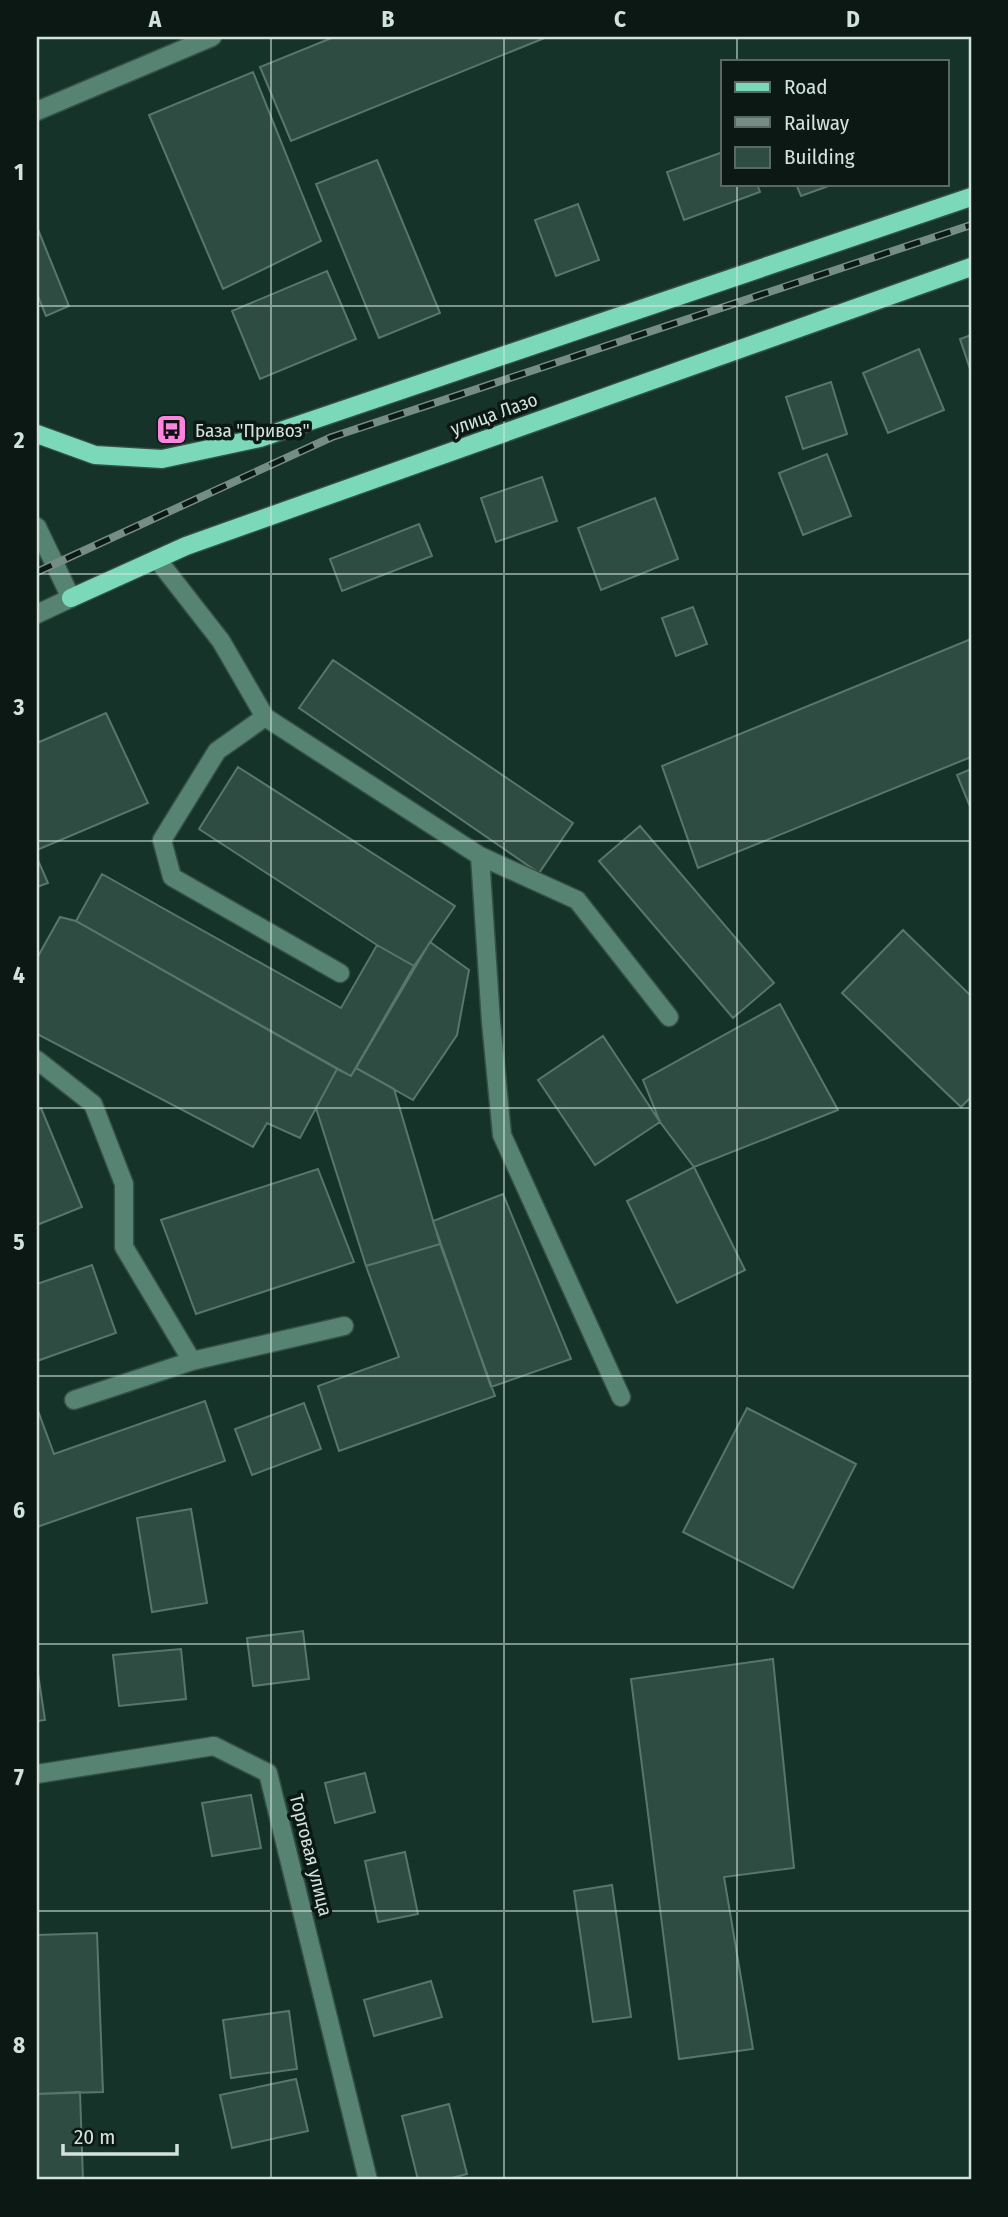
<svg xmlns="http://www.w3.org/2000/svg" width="1008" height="2217" font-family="'Fira Sans Condensed',sans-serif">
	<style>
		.building { fill: #2e4c42; stroke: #57776c; stroke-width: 2 }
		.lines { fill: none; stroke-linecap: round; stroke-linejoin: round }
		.minor-casing { stroke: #334f46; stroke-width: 21 }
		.major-casing { stroke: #334f46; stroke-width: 21 }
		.minor { stroke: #578373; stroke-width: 18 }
		.major { stroke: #7bd9ba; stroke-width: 18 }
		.rail-casing { stroke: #758d84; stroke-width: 8 }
		.rail { stroke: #0b1813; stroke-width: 5; stroke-dasharray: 16; stroke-linecap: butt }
		.grid { fill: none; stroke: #d2e3dc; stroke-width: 2; stroke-opacity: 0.55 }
		.labels { text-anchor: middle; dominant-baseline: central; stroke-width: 7; stroke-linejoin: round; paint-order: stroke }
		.street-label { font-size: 19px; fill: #d2e3dc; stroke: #0b1813 }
		.poi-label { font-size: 19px; fill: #d2e3dc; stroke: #0b1813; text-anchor: start }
		.neatline { fill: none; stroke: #d2e3dc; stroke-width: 2.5 }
		.grid-label { font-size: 23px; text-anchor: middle; font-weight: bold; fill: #d2e3dc }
	</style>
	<rect width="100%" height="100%" fill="#153329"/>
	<path class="building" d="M334,37H547L291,141L260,67Z
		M253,72L321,241L223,289L149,115Z
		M723,152V184H757L760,192L684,220L667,172Z
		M377,160L440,313L379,338L316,184Z
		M796,184H834L801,196Z
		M578,204L599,260L556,276L535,220Z
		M37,227L69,306L46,316L37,294Z
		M327,271L356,339L260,379L232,311Z
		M971,335V372L960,339Z
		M919,349L944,410L888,433L863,373Z
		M831,382L847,434L803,449L786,397Z
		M827,454L851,516L803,535L779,473Z
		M542,477L557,521L496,542L481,498Z
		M655,498L678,559L601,590L578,528Z
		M419,524L432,556L342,591L330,559Z
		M693,607L707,644L676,656L662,618Z
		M971,639V757L698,868L662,766Z
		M333,660L573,823L539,873L299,708Z
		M106,713L148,803L37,850V743Z
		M238,767L455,906L414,966L377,945L199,829Z
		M971,769V809L957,775Z
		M640,826L774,983L733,1018L599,861Z
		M37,858L48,883L37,887Z
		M102,874L341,1008L377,945L414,966L351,1076L76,921Z
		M60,917L76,921L337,1069L300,1138L267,1123L253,1147L37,1034V958Z
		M903,930L971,996V1097L961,1107L842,993Z
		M430,942L469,970L457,1035L413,1100L356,1068Z
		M780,1004L838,1110L694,1167L660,1122L643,1080Z
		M603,1036L660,1122L595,1165L538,1080Z
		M356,1068L394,1089L440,1244L366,1266L316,1108L337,1069L351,1076Z
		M41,1108L82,1207L37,1225V1110Z
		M694,1167L745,1270L677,1303L627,1201Z
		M318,1169L354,1262L196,1314L161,1220Z
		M503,1194L571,1359L491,1387L433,1221Z
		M440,1244L495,1396L339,1451L318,1386L399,1357L366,1266Z
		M92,1265L116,1333L37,1361V1284Z
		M205,1401L225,1461L37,1527V1408L54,1454Z
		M304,1403L321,1449L252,1475L235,1429Z
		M747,1408L856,1464L793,1588L683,1532Z
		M191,1509L207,1603L152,1612L137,1518Z
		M303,1631L309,1679L253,1686L247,1638Z
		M181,1649L186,1699L119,1706L113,1655Z
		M773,1659L794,1868L724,1877L753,2049L679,2059L631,1679Z
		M37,1667L45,1720L37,1721Z
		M365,1773L375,1812L335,1823L325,1783Z
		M251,1795L261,1848L212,1856L202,1803Z
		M405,1852L418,1914L378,1922L365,1861Z
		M612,1885L631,2017L593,2022L574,1891Z
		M97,1933L103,2092L37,2094V1935Z
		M431,1981L442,2017L374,2036L364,2000Z
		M289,2011L297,2069L231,2078L223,2020Z
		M296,2079L308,2131L232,2148L220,2095Z
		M80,2092L83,2180H37V2094Z
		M449,2104L467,2174L444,2180H418L402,2116Z"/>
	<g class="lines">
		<defs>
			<path id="minor" d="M37,111L212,37
				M37,527L71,598L37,614
				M157,559L221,641L265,717L480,856L577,900L669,1017
				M265,717L217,751L162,840L172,877L340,973
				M480,856L491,1022L502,1135L621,1397
				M37,1060L93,1104L124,1184V1247L192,1361L344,1326
				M74,1400L192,1361
				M37,1774L214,1746L268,1773L368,2180"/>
			<path id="major" d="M37,434L95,455L162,459L260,438L971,197
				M71,598L186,546L971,267"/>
		</defs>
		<use href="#minor" class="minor-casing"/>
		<use href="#major" class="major-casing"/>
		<use href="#minor" class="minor"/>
		<use href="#major" class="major"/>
		<defs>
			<path id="rail" d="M37,572L332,437L971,225"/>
		</defs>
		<use href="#rail" class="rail-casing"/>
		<use href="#rail" class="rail"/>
	</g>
	<path class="grid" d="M271,37V2180M504,37V2180M737,37V61M737,184V2180M37,306H971M37,574H971M37,841H971M37,1108H971M37,1376H971M37,1644H971M37,1911H971"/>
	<defs>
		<symbol id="bus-square" viewBox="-11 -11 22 22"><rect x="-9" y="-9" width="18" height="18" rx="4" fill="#fe85df" stroke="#0b1813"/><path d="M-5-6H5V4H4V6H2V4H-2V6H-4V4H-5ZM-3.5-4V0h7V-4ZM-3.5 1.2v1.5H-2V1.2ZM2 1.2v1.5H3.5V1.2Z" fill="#111"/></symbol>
	</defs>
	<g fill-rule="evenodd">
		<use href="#bus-square" x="154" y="412" width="35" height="35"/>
	</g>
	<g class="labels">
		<g class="street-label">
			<text transform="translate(494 414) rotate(-20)">улица Лазо</text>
			<text transform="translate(311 1855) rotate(76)">Торговая улица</text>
		</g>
		<g class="poi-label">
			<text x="195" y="430">База "Привоз"</text>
		</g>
	</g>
	<rect width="1008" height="2217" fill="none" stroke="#0b1813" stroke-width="77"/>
	<rect x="721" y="60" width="228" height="126" fill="#0b1813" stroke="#5b6963" stroke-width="2"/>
	<rect x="735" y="82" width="35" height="10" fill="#7bd9ba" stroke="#5b6963" stroke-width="2"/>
	<text x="784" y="94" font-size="21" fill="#d2e3dc">Road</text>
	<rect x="735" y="117" width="35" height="10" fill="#758d84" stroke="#5b6963" stroke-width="2"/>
	<text x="784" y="130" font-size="21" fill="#d2e3dc">Railway</text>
	<rect x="735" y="147" width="35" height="21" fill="#2e4c42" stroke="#5b6963" stroke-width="2"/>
	<text x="784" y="164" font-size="21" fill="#d2e3dc">Building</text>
	<path d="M63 2144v10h114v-10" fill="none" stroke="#d2e3dc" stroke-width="3.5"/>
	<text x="74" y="2144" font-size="21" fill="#d2e3dc" stroke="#0b1813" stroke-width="5" paint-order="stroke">20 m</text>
	<rect x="38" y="38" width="932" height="2140" class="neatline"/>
	<g class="grid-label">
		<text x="155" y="27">A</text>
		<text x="388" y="27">B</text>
		<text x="620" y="27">C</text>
		<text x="853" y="27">D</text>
		<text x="19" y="180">1</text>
		<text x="19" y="448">2</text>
		<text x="19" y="715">3</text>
		<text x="19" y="983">4</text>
		<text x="19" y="1250">5</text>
		<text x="19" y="1518">6</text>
		<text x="19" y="1785">7</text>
		<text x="19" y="2053">8</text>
	</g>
</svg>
